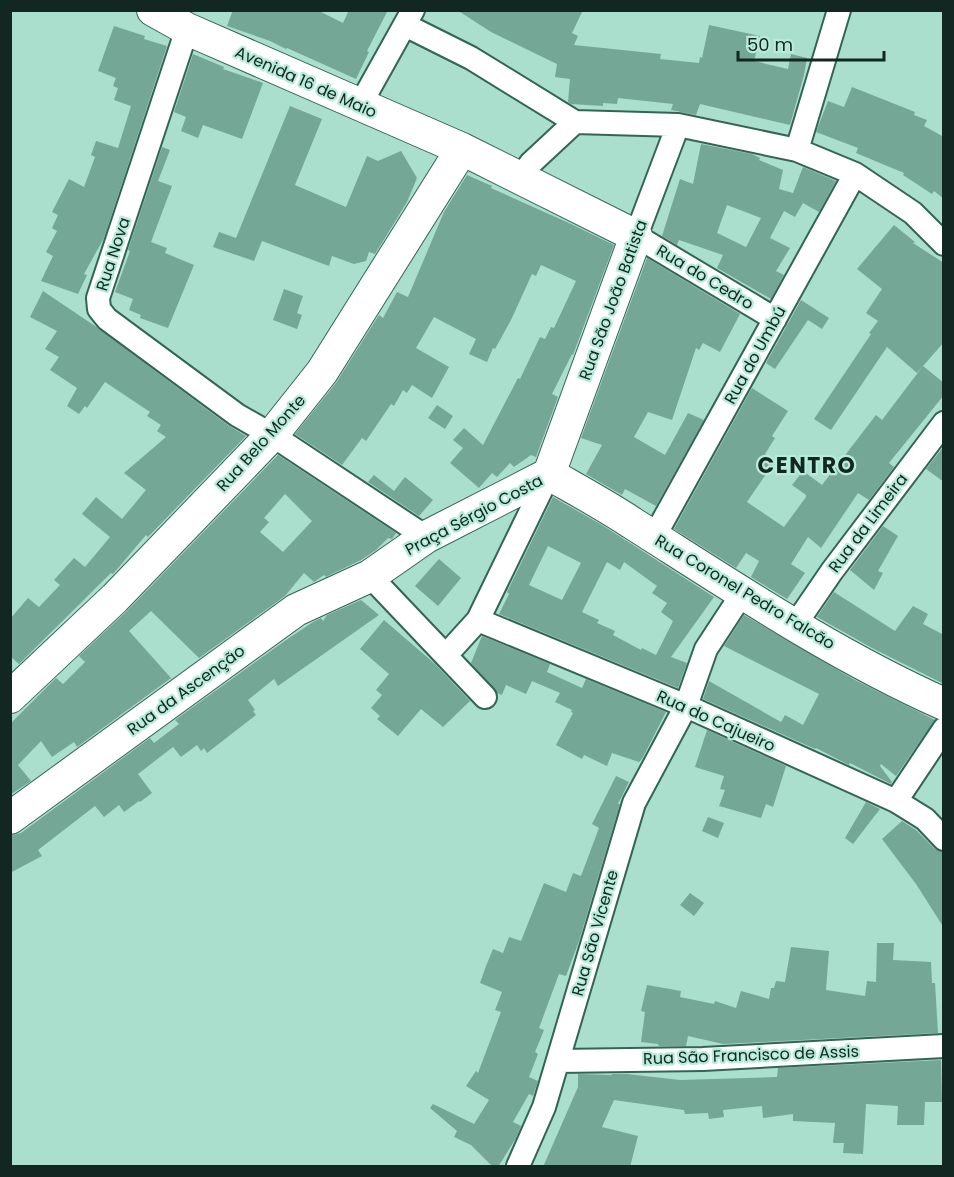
<svg xmlns="http://www.w3.org/2000/svg" width="954" height="1177" font-family="Poppins,sans-serif">
	<style>
		.building { fill: #75a797; fill-rule: evenodd }
		.lines { fill: none; stroke-linecap: round; stroke-linejoin: round }
		.street-casing { stroke: #336557; stroke-width: 26 }
		.secondary-casing { stroke: #336557; stroke-width: 34 }
		.street { stroke: #fff; stroke-width: 22 }
		.secondary { stroke: #fff; stroke-width: 32 }
		.labels { text-anchor: middle; dominant-baseline: central; stroke-width: 4.5; stroke-linejoin: round; paint-order: stroke }
		.street-label { font-size: 16px; fill: #122721; stroke: #b7ebda }
		.district-label { font-size: 22px; font-weight: bold; letter-spacing: 1.5px; fill: #122721; stroke: #b7ebda }
	</style>
	<rect width="100%" height="100%" fill="#aadecd"/>
	<path class="building" d="M233,10H317L343,23L349,10H388L367,51L369,52L356,79L287,48L286,49L270,41L227,26Z
		M457,10H583L572,33L578,36L574,45L661,54L660,59L699,63L700,57L702,58L709,25L760,36L754,61L788,69L791,54L807,58L804,75L790,125L700,104L696,115L671,110L673,104L618,98L617,104L603,103V106L571,104L568,102L570,79L555,77L557,64L491,32Z
		M114,26L145,36L144,39L167,46L104,238L84,274L87,275L78,294L41,281L53,256L46,252L57,231L52,228L58,215L52,212L69,179L84,187L95,157L91,155L96,141L118,148L131,106L114,100L118,88L113,86L116,78L98,71Z
		M193,54L224,67L223,69L263,83L242,139L203,125L198,138L181,131L186,117L174,112Z
		M852,87L915,112L914,115L927,120L924,126L944,137V199L934,191L932,194L903,175L904,173L856,153L858,148L816,132L828,101L844,107Z
		M290,106L322,119L295,185L346,207L367,156L378,161L401,151L417,178L407,202L375,254L369,252L366,261L354,264L332,256L329,266L262,241L254,261L213,247L219,232L236,238Z
		M701,144L752,154L760,158L759,160L783,170L779,189L793,193L803,167L836,181L819,212L803,203L795,217L784,211L770,238L790,248L776,271L784,275L771,299L717,268L723,255L679,240L677,245L662,236L680,179L693,184ZM727,205L761,218L746,247L717,233Z
		M162,147L170,150L158,181L172,186L151,242L167,248L165,253L194,265L168,328L140,318L141,315L129,310L133,299L115,292L130,251L128,250Z
		M467,175L492,186L491,188L569,223L614,245L573,355L572,354L552,394L558,397L536,457L531,455L514,467L510,463L497,477L492,473L479,488L450,463L463,448L453,440L464,428L483,445L518,378L520,379L540,337L545,339L551,327L554,328L576,281L541,265L536,276L532,274L511,320L495,349L493,348L487,362L469,354L476,339L434,317L416,348L449,367L432,398L412,385L407,393L403,390L394,406L391,404L366,441L362,438L342,465L295,434L336,383L379,315L383,318L397,292L408,297L444,212Z
		M894,225L915,242L913,243L944,263V342L917,373L887,347L831,430L814,419L871,334L869,333L878,321L866,313L882,289L857,269Z
		M647,258L740,314L720,352L703,343L699,350L696,348L672,420L648,412L634,437L665,455L688,413L704,420L656,506L625,489L622,495L586,474L602,445L581,438Z
		M284,289L303,296L297,313L302,315L297,329L273,320Z
		M43,291L95,326L229,426L246,436L148,537L146,535L113,574L111,573L19,664L10,656V619L28,598L39,607L60,585L54,580L74,558L85,567L110,537L82,514L96,497L122,519L146,490L124,473L166,437L157,431L161,425L147,416L150,412L105,382L87,408L85,406L79,414L67,406L77,388L50,370L59,357L45,349L57,331L30,317Z
		M801,300L829,318L822,329L808,320L775,369L766,363Z
		M923,366L944,383V395L889,463L894,467L869,500L858,493L821,548L808,537L791,564L805,573L787,599L751,577L759,561L746,553L736,568L674,529L752,388L788,411L772,436L775,438L765,454L775,461L747,502L784,527L806,497V495L792,485L803,471L822,485L876,415L882,420Z
		M437,405L453,416L445,429L428,418Z
		M944,446V482L926,469Z
		M278,455L396,533L392,539L388,538L376,550L361,560L326,577L324,575L314,582L304,573L285,596L199,658L151,611L129,631L171,678L77,747L74,742L52,757L41,741L18,765L31,781L10,795V724L56,678L63,684L85,662L79,656L128,610ZM285,494L312,521L283,552L260,532L269,522L264,518Z
		M374,475L394,491L405,477L433,500L419,516L368,482Z
		M553,497L602,525L714,597L671,657L687,663L678,688L499,614L509,594L507,592ZM548,546L581,563L562,600L529,585ZM607,562L620,570L624,562L657,586L652,593L667,603L661,612L673,621L656,655L642,648L641,650L613,635L615,631L597,623L599,620L582,612Z
		M883,526L898,536L878,571L883,573L874,590L850,570Z
		M439,559L461,578L438,606L415,586Z
		M834,592L895,631L913,606L928,614L923,624L944,635V684L872,648L817,617Z
		M361,600L379,615L278,686L274,679L248,700L255,710L253,711L256,715L207,753L204,748L201,751L197,745L181,757L173,747L138,774L152,793L140,802L139,801L124,812L119,805L104,817L95,806L38,850L42,856L10,873V836L21,833L150,738L154,743L179,724L175,720L286,640L313,622L321,618L323,621L327,615Z
		M744,615L855,680L935,720L896,776L881,764L880,766L892,782L891,784L850,763L849,765L816,748L815,749L703,699L709,681L781,722L785,715L803,725L819,694L724,646Z
		M384,620L435,664L470,701L443,727L421,709L398,736L377,719L380,716L371,708L382,695L376,690L389,674L360,649Z
		M482,636L550,664L547,672L582,688L586,679L666,712L642,759L639,762L612,753L607,766L584,755L582,759L556,745L573,713L571,712L572,710L555,702L560,693L532,681L526,694L506,685L502,695L497,693L471,663Z
		M707,730L786,766L773,807L766,804L761,818L719,806L725,790L720,789L724,776L695,767Z
		M616,776L629,782L618,804H620L579,941L566,976L559,974L539,1028L544,1030L535,1052L538,1054L529,1077L538,1081L533,1096L529,1094L513,1122L521,1126L516,1138L498,1167H493L471,1145L454,1137L457,1131L430,1108L433,1104L474,1124L489,1100L466,1086L476,1071L478,1073L501,1012L495,1010L502,992L480,983L486,966L493,949L503,953L509,937L521,941L544,883L566,892L573,873L581,876L599,828L592,824Z
		M866,802L880,809L853,844L845,838Z
		M708,817L724,823L718,838L702,831Z
		M902,821L916,830L935,849L944,852V928L916,884L882,839Z
		M690,893L704,903L694,916L680,905Z
		M877,943H894L893,960L931,962L932,983H935L938,1033L723,1044L688,1036L686,1046H659L658,1044L641,1042L645,1012L641,1011L647,985L681,991L680,997L714,1004L715,1001L736,1008L741,991L769,999L771,988H774L776,981L785,982L791,947L829,951L826,990L865,996L867,981L876,982Z
		M941,1060L942,1102H925L924,1125H897L898,1106L866,1104L863,1154L843,1153L844,1143H833L835,1123L793,1121V1114L763,1118L762,1106L723,1110L724,1117L709,1119L708,1113L685,1114L684,1110L614,1100L602,1127L638,1136L630,1167H543L578,1087V1074L612,1075V1074H627L680,1080L777,1077L778,1068Z"/>
	<g class="lines">
		<defs>
			<path id="street" d="M405,25L471,58L575,122L678,125L797,150L855,174L913,213L944,244
				M187,29L98,298L99,309L107,319L237,415L272,435L426,537
				M360,105L413,10
				M678,125L636,236L775,319
				M797,150L839,10
				M520,178L531,163L575,122
				M654,537L855,174
				M370,576L485,697
				M478,620L686,706L896,801L925,819L944,839
				M795,625L832,571L944,423
				M445,654L448,653L478,620L549,474
				M896,801L944,729
				M558,1061L703,1059L944,1046
				M518,1166L544,1107L634,803L686,706L706,649L742,594"/>
			<path id="secondary" d="M153,10L187,29L462,149L636,236L549,474
				M549,474C577,490 605,505 632,523C733,587 834,655 944,704
				M10,697L115,598L272,435L322,372L462,149
				M10,818L296,610L370,576L426,537L549,474"/>
		</defs>
		<use href="#street" class="street-casing"/>
		<use href="#secondary" class="secondary-casing"/>
		<use href="#street" class="street"/>
		<use href="#secondary" class="secondary"/>
	</g>
	<g class="labels">
		<g class="street-label">
			<text transform="translate(306 82) rotate(24)">Avenida 16 de Maio</text>
			<text transform="translate(113 254) rotate(-72)">Rua Nova</text>
			<text transform="translate(705 277) rotate(31)">Rua do Cedro</text>
			<text transform="translate(613 300) rotate(-70)">Rua São João Batista</text>
			<text transform="translate(755 355) rotate(-61)">Rua do Umbú</text>
			<text transform="translate(261 443) rotate(-48)">Rua Belo Monte</text>
			<text transform="translate(474 515) rotate(-28)">Praça Sérgio Costa</text>
			<text transform="translate(868 523) rotate(-53)">Rua da Limeira</text>
			<text transform="translate(745 592) rotate(31)">Rua Coronel Pedro Falcão</text>
			<text transform="translate(186 690) rotate(-36)">Rua da Ascenção</text>
			<text transform="translate(716 721) rotate(24)">Rua do Cajueiro</text>
			<text transform="translate(595 933) rotate(-74)">Rua São Vicente</text>
			<text transform="translate(751 1055) rotate(-2)">Rua São Francisco de Assis</text>
		</g>
		<g class="district-label">
			<text x="807" y="465">CENTRO</text>
		</g>
	</g>
	<rect width="954" height="1177" fill="none" stroke="#122721" stroke-width="24"/>
	<path d="M738 51v9h146v-9" fill="none" stroke="#122721" stroke-width="3"/>
	<text x="747" y="51" font-size="18" fill="#122721" stroke="#b7ebda" stroke-width="4.5" paint-order="stroke">50 m</text>
</svg>
